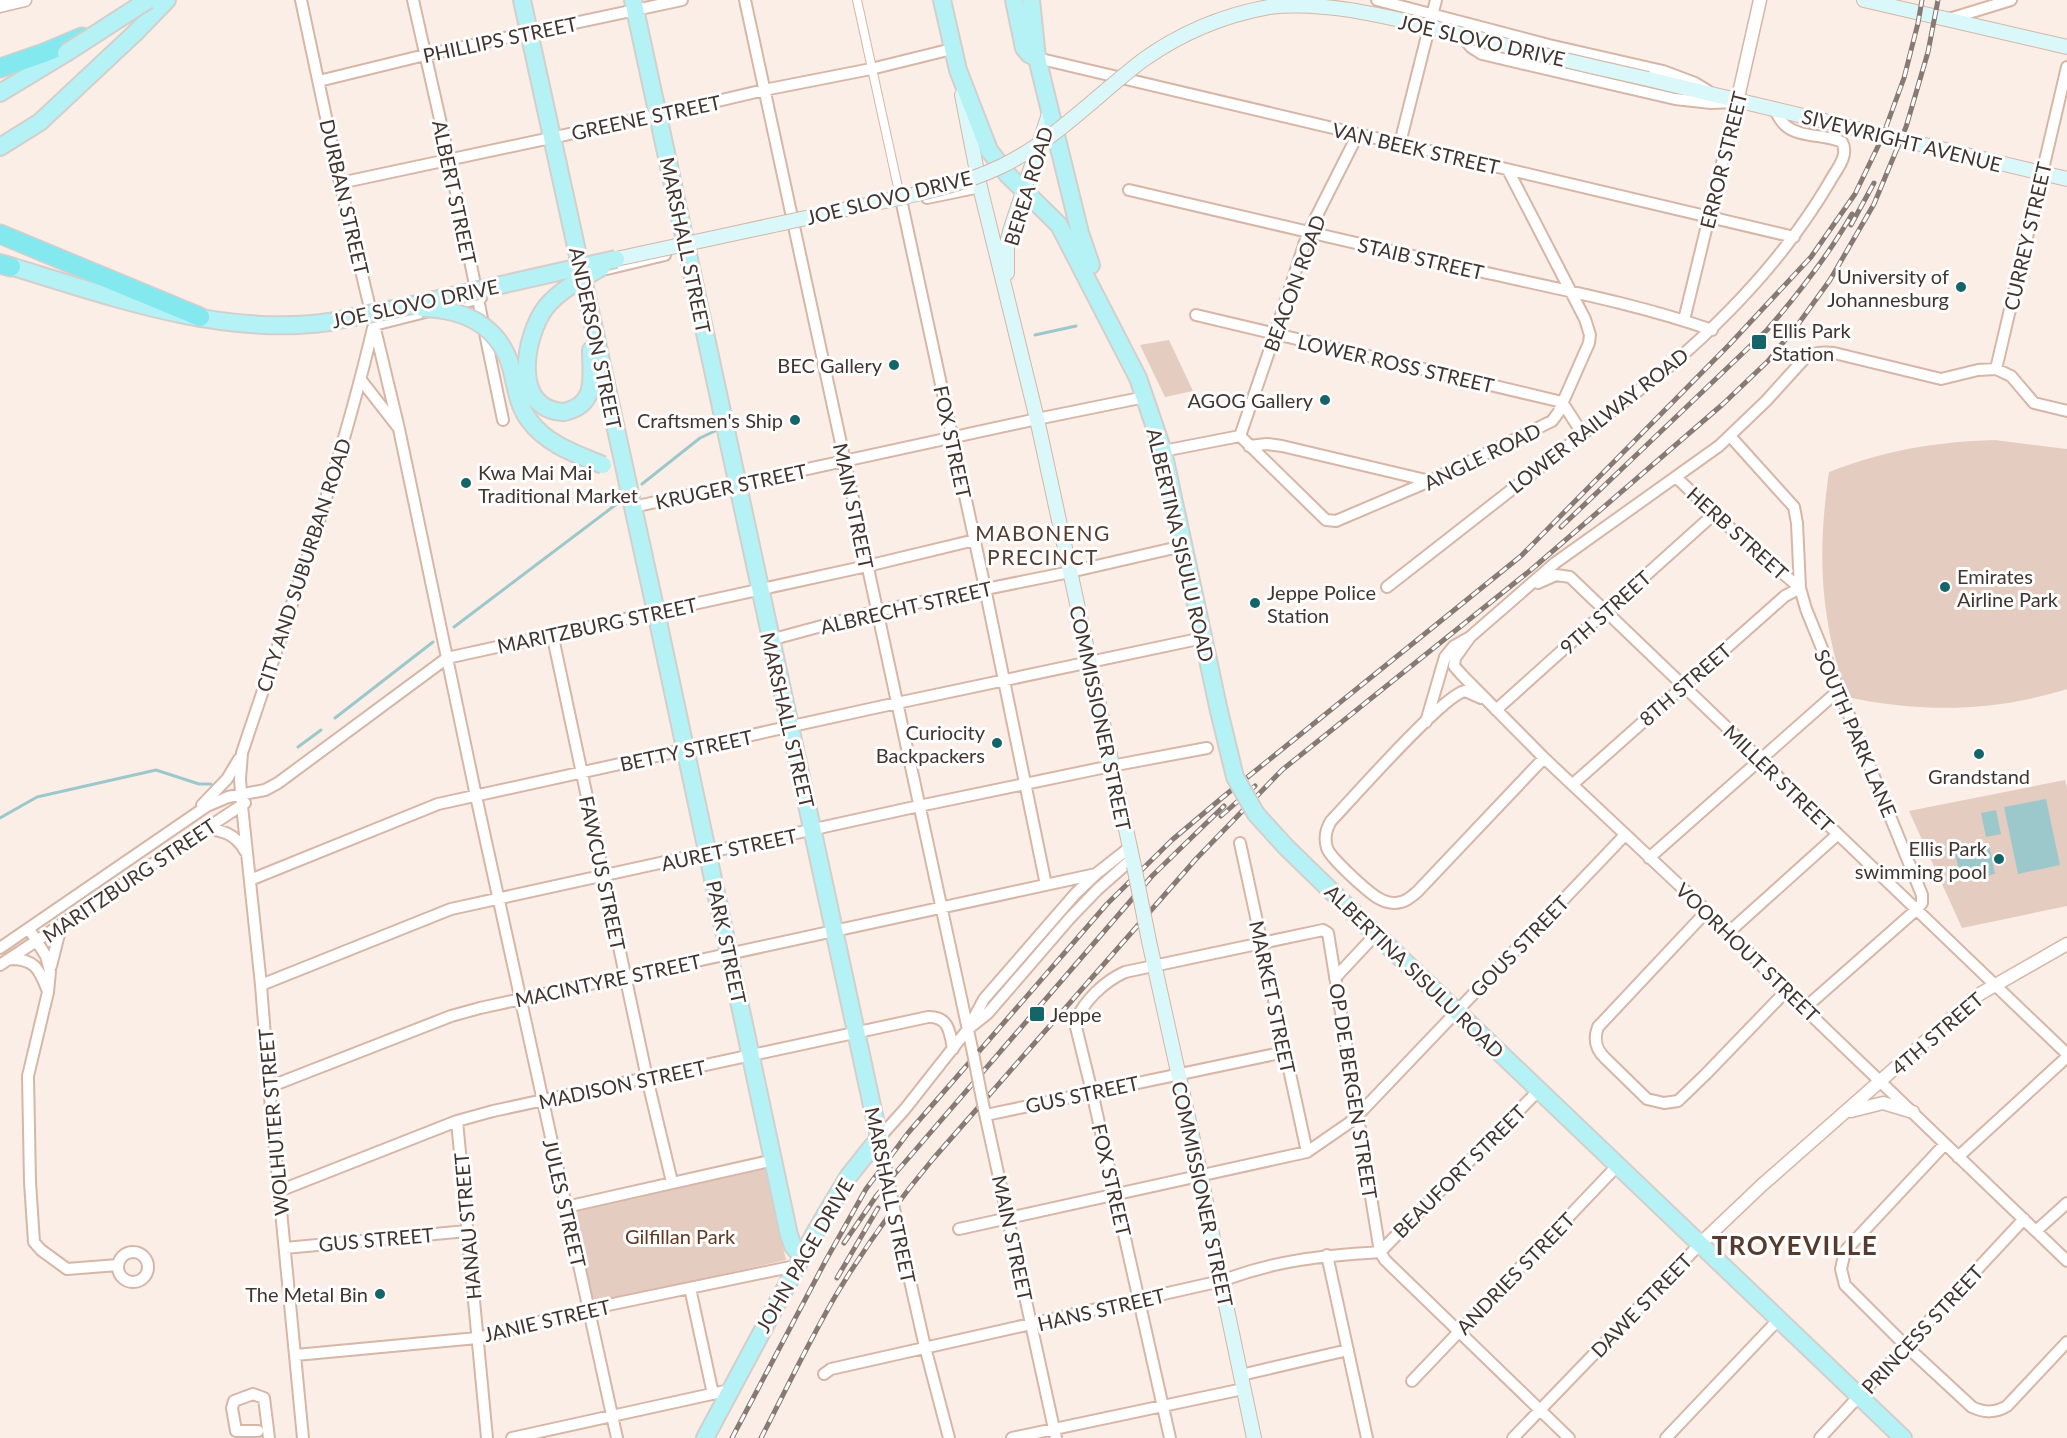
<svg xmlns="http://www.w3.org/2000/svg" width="2067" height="1438" font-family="Lato,sans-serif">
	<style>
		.green { fill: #e4ccc0 }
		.water { fill: #9cc8cb }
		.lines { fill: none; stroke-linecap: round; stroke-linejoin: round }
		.stream { stroke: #9cc8cb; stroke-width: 3 }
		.pedestrian-casing { stroke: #d6b6a6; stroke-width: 10 }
		.minor-casing { stroke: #d6b6a6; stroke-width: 14 }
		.tertiary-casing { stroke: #d6b6a6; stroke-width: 15 }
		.secondary-casing { stroke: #d6b6a6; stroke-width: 16 }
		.primary-casing { stroke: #d2cfcd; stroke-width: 20 }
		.motorway-casing { stroke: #d2cfcd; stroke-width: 21 }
		.pedestrian { stroke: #fff; stroke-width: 8 }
		.minor { stroke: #fff; stroke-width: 10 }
		.tertiary { stroke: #fff; stroke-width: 12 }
		.secondary { stroke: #daf8fa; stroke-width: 14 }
		.primary { stroke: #b5f2f5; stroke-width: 16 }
		.motorway { stroke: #83e9ee; stroke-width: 18 }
		.rail-casing { stroke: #877a74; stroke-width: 5 }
		.rail { stroke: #fefefe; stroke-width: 3; stroke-dasharray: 9; stroke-linecap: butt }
		.minor-bridge-casing { stroke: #d6b6a6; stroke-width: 14; stroke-linecap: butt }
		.secondary-bridge-casing { stroke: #d6b6a6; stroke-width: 16; stroke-linecap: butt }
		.primary-bridge-casing { stroke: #d2cfcd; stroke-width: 20; stroke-linecap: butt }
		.minor-bridge { stroke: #fff; stroke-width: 10 }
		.secondary-bridge { stroke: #daf8fa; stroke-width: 14 }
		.primary-bridge { stroke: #b5f2f5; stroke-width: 16 }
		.poi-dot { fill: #156468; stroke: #fefefe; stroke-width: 2 }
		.labels { text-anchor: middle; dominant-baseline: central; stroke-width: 6; stroke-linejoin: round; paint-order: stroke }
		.street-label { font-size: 20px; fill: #42352f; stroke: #fefefe }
		.poi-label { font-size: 20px; fill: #42352f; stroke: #fefefe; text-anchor: end }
		.park-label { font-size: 20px; fill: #65371c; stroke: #fefefe }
		.neighbourhood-label { font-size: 21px; letter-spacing: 1.5px; fill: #563c2f; stroke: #fefefe }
		.district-label { font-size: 26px; font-weight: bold; letter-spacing: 1.5px; fill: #563c2f; stroke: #fefefe }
	</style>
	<rect width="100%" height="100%" fill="#fbeee7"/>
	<path class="green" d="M1169,340L1193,391L1165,397L1140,345Z
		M1995,440L2067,449V689C1994,712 1921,713 1847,697C1820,618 1817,554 1829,472C1886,450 1934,442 1995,440Z
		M2065,780L2067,788V906L1962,928L1909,811Z
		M765,1169L786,1260L594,1303L574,1211Z"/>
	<path class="water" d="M2046,799L2060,865L2018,874L2004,807Z
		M1996,810L2001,834L1986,837L1981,813Z
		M1989,845L1995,874L1961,881L1955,852Z"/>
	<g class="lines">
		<path class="stream" d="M1035,335L1076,326
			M642,484L700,438L715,431
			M454,627L622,500
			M335,718L433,642
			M298,747L321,730
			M0,818L37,797L156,770L199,784H211"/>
		<defs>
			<path id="pedestrian" d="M857,0L901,201"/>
			<path id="minor" d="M301,0L340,183L399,429L476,796L617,1438
				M413,0L449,159L503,420
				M745,0L973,1053
				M1377,0L1549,45L1663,71L1695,83L1708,91
				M1447,19L1471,47L1482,54L1675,99L1711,103L1737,102L1684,320
				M1949,19L2011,0
				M1037,58L1794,237
				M319,81L425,55L682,0
				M1400,143L1436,0
				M340,183L658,115L764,90L871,69L952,49
				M1129,190C1243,217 1359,244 1474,270C1553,288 1635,303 1712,330
				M927,198L980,187
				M902,204L985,588L1046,885
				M607,269L665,255
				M1196,315L1562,402L1582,433
				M374,325L481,298
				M1996,369L2067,67
				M361,380L397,426
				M1240,436L1326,520L1336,521L1430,481L1552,421L1558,413L1589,343L1590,335L1585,319L1508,170
				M1240,436L1275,334L1308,233L1358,134
				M1730,436L1794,507L1797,523L1800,588L1806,609L1922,895V903L1916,910L1806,1007
				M1249,446L1267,444L1282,446L1430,481
				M1163,451L1240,436
				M1677,478L1714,514L1800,588
				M633,507L1037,419L1145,397
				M1538,583L1556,575L1570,577L2067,1054
				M1387,587L1671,365C1733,312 1787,254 1829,183C1835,171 1850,156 1842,142C1825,134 1799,138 1785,125C1780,121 1777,114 1774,108
				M552,633L647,1078L672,1182
				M1470,637L1455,658L1454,666L1462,675L1544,758L1729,932L1786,991L2067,1261
				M770,640L877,611L1070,572L1183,546
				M1481,698L1465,691C1443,695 1353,798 1331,821C1326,829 1324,838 1327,848C1331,859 1368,892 1378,898C1385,902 1394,904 1401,902C1407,901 1412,896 1417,892L1544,758
				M1496,710L1714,514
				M1426,722L1445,657L1454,646L1470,637L1555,563L1719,446L1766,401L1805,358C1815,352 1823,352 1834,353L1941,379L1978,370L1996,369L2011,376L2034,403L2067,411
				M1573,784L1785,596L1800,588
				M202,805L227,779L239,759
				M206,828C223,831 236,834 245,851
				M1240,843L1307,1152
				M1129,848L1096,874L1076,893L984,999L968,1029L988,1013L1070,918L1098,889L1132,859
				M1649,858L1838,691
				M250,880L438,804L897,703L1203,638
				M1706,912L1598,1027C1593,1040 1596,1050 1606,1059L1647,1099L1664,1103L1678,1101L1706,1074L1786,991
				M29,929L46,956L50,971L48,992L28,1076L30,1182L34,1242L41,1250L67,1269L118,1265
				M1729,932L1838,834
				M0,948L207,806L228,797L265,790L278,783L447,658L867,566L975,540
				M10,959C34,959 39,968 47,989
				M0,965L245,803
				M51,966L61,926
				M1335,978L1376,934
				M261,985L451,909L919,806L1111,766L1207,748
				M269,1087L451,1016L480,1008L1096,874
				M984,1109L1056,1438
				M986,1115L1285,1052
				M457,1121L487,1438
				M880,1142L879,1138L905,1109L968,1029
				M1945,1144L1845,1251L1841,1269L1845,1285L1905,1345L1972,1407C1985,1413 1995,1413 2007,1406L2067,1342
				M1958,1157L2067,1057
				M279,1191L457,1121L493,1111L928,1017C949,1016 950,1033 953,1049
				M566,1207L774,1160
				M897,1223L925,1347L949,1438
				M959,1229L1307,1152L1349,1123L1358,1115L1624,836
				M2036,1231L2067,1203
				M285,1248L467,1231
				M1380,1252L1539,1090
				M118 1267a15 15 0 1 1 30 0a15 15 0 1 1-30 0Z
				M1327,1255L1367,1438
				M690,1288L713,1394
				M296,1355L477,1338L589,1309L795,1266
				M824,1374L831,1369L1221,1281C1277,1260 1320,1256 1380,1252
				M1241,1375L1348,1350
				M1412,1381L1618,1165
				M258,1431H236L232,1408L234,1401L253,1394L264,1398L269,1438
				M303,1438L269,1087L261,985L242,806L240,779L242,753C289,612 339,472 373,328
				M512,1438L730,1390
				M1012,1438L1243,1389
				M1170,1438L1092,1092L1075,1023C1083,1001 1105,981 1125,972L1323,930L1328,933L1380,1252L1385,1260L1569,1438
				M1513,1438L1701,1243
				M1666,1438L1779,1319
				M1820,1438L2024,1219"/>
			<path id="tertiary" d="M0,6L25,0
				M1737,102L1760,0
				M1851,1111L1883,1103L1913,1112
				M1701,1243L1762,1185L1978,995L2067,944"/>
			<path id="secondary" d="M1864,0L2067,47
				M1648,79L2067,179
				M962,95L980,187L1037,419L1134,866
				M1007,273V244L1010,231L1050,111
				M1149,941L1201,1176L1221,1281L1254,1438"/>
			<path id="primary" d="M522,0L656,612L789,1235L793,1246L801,1256
				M633,0L879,1138L848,1177L817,1229L705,1438
				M942,0L958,70L989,150L1007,174L1059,225L1138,378L1163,451L1219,711
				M1014,0L1024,48L1029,54L1037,58
				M1031,0L1037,58L1080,233L1091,265
				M0,93L66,53
				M0,147L40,122L135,33L167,0
				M0,263C104,294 219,338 329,322
				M564,412C598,405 591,377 591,350
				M1256,814L1286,847L1362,921L1903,1438"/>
			<path id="motorway" d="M0,68L44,53L82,37
				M0,234L200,317
				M0,264L11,267"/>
		</defs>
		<use href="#pedestrian" class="pedestrian-casing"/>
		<use href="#minor" class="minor-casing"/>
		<use href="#tertiary" class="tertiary-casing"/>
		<use href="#secondary" class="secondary-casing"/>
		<use href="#primary" class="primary-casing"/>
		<use href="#motorway" class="motorway-casing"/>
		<use href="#pedestrian" class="pedestrian"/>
		<use href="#minor" class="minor"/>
		<use href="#tertiary" class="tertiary"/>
		<use href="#secondary" class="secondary"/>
		<use href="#primary" class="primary"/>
		<use href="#motorway" class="motorway"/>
		<defs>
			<path id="rail" d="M1851,225L1874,183
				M1561,527L1767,330C1799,293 1828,256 1852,214
				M1221,816L1255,786
				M844,1243L877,1195L899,1169L1152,876L1224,806
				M837,1278L878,1208
				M732,1438L826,1260L866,1189L908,1133L1107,904L1172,840L1223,797L1521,556L1729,345L1811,257L1855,194L1882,138L1904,78L1918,23L1922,0
				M761,1438C786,1390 809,1341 836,1295C865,1247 897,1202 933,1159L1196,859L1282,770L1532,569L1723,404L1768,361L1799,323L1830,280L1874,204L1906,127L1928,52L1938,0"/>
		</defs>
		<use href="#rail" class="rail-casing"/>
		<use href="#rail" class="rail"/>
		<defs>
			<path id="minor-bridge" d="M973,1053L984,1109
				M883,1154L897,1223"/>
			<path id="secondary-bridge" d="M616,259C692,243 767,226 843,210C896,198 952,190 1002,166C1055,140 1097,95 1143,60C1181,33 1224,15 1269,7C1332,0 1399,20 1460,34C1522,50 1585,65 1648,79
				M1134,866L1149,941"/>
			<path id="primary-bridge" d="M66,53L148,0
				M422,308C463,309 499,325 511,367C516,385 517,404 529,420C546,444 576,454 603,465
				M329,322L403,307L616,259
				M564,412C511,410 524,336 546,307C561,289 583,278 602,267
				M1219,711L1235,777L1256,814"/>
		</defs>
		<use href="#minor-bridge" class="minor-bridge-casing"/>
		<use href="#secondary-bridge" class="secondary-bridge-casing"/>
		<use href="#primary-bridge" class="primary-bridge-casing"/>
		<use href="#minor-bridge" class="minor-bridge"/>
		<use href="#secondary-bridge" class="secondary-bridge"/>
		<use href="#primary-bridge" class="primary-bridge"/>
	</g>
	<g class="poi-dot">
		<circle cx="1961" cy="287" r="6"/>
		<rect x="1751" y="334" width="16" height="16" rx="3"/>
		<circle cx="894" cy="365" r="6"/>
		<circle cx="1325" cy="400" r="6"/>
		<circle cx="795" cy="420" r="6"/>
		<circle cx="466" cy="483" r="6"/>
		<circle cx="1945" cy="587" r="6"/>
		<circle cx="1255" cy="603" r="6"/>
		<circle cx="997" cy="743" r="6"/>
		<circle cx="1979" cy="754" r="6"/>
		<circle cx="1999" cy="859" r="6"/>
		<rect x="1029" y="1006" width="16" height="16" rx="3"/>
		<circle cx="380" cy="1294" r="6"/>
	</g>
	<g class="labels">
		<g class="street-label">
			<text transform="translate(500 39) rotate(-12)">PHILLIPS STREET</text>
			<text transform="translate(1482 40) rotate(13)">JOE SLOVO DRIVE</text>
			<text transform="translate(646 117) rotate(-12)">GREENE STREET</text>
			<text transform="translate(1902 140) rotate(14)">SIVEWRIGHT AVENUE</text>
			<text transform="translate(1416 148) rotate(13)">VAN BEEK STREET</text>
			<text transform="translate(1723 160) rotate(-76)">ERROR STREET</text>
			<text transform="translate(1028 186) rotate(-73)">BEREA ROAD</text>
			<text transform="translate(455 192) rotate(78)">ALBERT STREET</text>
			<text transform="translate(345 197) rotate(77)">DURBAN STREET</text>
			<text transform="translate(889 197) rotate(-14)">JOE SLOVO DRIVE</text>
			<text transform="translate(2027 236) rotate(-77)">CURREY STREET</text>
			<text transform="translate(686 245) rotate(78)">MARSHALL STREET</text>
			<text transform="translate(1421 258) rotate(13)">STAIB STREET</text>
			<text transform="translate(1294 283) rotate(-70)">BEACON ROAD</text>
			<text transform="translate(415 303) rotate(-12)">JOE SLOVO DRIVE</text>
			<text transform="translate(596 338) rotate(78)">ANDERSON STREET</text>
			<text transform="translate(1396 363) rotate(13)">LOWER ROSS STREET</text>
			<text transform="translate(1598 420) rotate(-38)">LOWER RAILWAY ROAD</text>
			<text transform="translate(953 442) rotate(78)">FOX STREET</text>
			<text transform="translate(1482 456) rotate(-26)">ANGLE ROAD</text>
			<text transform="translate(731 486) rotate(-12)">KRUGER STREET</text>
			<text transform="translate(854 506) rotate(78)">MAIN STREET</text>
			<text transform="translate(1738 533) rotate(42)">HERB STREET</text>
			<text transform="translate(1181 545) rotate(77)">ALBERTINA SISULU ROAD</text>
			<text transform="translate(303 565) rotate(-72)">CITY AND SUBURBAN ROAD</text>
			<text transform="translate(906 607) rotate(-13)">ALBRECHT STREET</text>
			<text transform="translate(1605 612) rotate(-42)">9TH STREET</text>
			<text transform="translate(597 625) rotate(-12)">MARITZBURG STREET</text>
			<text transform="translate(1685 684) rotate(-41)">8TH STREET</text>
			<text transform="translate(1101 718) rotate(78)">COMMISSIONER STREET</text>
			<text transform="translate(788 720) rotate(77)">MARSHALL STREET</text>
			<text transform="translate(1856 733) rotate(67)">SOUTH PARK LANE</text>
			<text transform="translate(686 750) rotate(-12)">BETTY STREET</text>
			<text transform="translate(1779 778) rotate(44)">MILLER STREET</text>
			<text transform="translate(729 849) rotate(-12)">AURET STREET</text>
			<text transform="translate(603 873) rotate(78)">FAWCUS STREET</text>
			<text transform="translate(129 880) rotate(-34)">MARITZBURG STREET</text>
			<text transform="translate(727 942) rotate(78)">PARK STREET</text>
			<text transform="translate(1519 946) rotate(-46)">GOUS STREET</text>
			<text transform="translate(1748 952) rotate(44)">VOORHOUT STREET</text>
			<text transform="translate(1415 971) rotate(44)">ALBERTINA SISULU ROAD</text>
			<text transform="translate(608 980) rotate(-12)">MACINTYRE STREET</text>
			<text transform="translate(1273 997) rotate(78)">MARKET STREET</text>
			<text transform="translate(1937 1033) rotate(-41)">4TH STREET</text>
			<text transform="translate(622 1084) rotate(-12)">MADISON STREET</text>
			<text transform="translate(1354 1091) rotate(81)">OP DE BERGEN STREET</text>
			<text transform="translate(1082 1094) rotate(-12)">GUS STREET</text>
			<text transform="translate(273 1122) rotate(-95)">WOLHUTER STREET</text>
			<text transform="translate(1459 1171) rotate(-45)">BEAUFORT STREET</text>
			<text transform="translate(1112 1180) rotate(77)">FOX STREET</text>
			<text transform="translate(1203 1194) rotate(78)">COMMISSIONER STREET</text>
			<text transform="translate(891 1195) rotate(78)">MARSHALL STREET</text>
			<text transform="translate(565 1203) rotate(77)">JULES STREET</text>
			<text transform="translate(467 1226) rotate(-95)">HANAU STREET</text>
			<text transform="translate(1013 1238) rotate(78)">MAIN STREET</text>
			<text transform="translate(376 1239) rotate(-5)">GUS STREET</text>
			<text transform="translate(804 1255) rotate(-60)">JOHN PAGE DRIVE</text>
			<text transform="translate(1515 1273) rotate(-46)">ANDRIES STREET</text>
			<text transform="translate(1641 1305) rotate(-46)">DAWE STREET</text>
			<text transform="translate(1101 1309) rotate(-13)">HANS STREET</text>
			<text transform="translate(547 1320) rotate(-13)">JANIE STREET</text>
			<text transform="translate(1922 1329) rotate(-47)">PRINCESS STREET</text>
		</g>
		<g class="poi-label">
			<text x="1949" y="276">University of<tspan x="1949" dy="23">Johannesburg</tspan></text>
			<text x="1772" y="330" text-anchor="start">Ellis Park<tspan x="1772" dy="23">Station</tspan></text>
			<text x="882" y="365">BEC Gallery</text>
			<text x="1313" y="400">AGOG Gallery</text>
			<text x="783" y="420">Craftsmen's Ship</text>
			<text x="478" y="472" text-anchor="start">Kwa Mai Mai<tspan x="478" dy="23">Traditional Market</tspan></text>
			<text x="1957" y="576" text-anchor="start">Emirates<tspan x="1957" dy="23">Airline Park</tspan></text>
			<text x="1267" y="592" text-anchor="start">Jeppe Police<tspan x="1267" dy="23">Station</tspan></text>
			<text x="985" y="732">Curiocity<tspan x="985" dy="23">Backpackers</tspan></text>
			<text x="1979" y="776" text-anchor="middle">Grandstand</text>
			<text x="1987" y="848">Ellis Park<tspan x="1987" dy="23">swimming pool</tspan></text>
			<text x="1050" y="1014" text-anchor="start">Jeppe</text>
			<text x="368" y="1294">The Metal Bin</text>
		</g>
		<g class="park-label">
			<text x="680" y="1236">Gilfillan Park</text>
		</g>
		<g class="neighbourhood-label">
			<text x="1043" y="532">MABONENG<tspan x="1043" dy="24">PRECINCT</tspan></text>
		</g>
		<g class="district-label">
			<text x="1795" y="1245">TROYEVILLE</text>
		</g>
	</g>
</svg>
